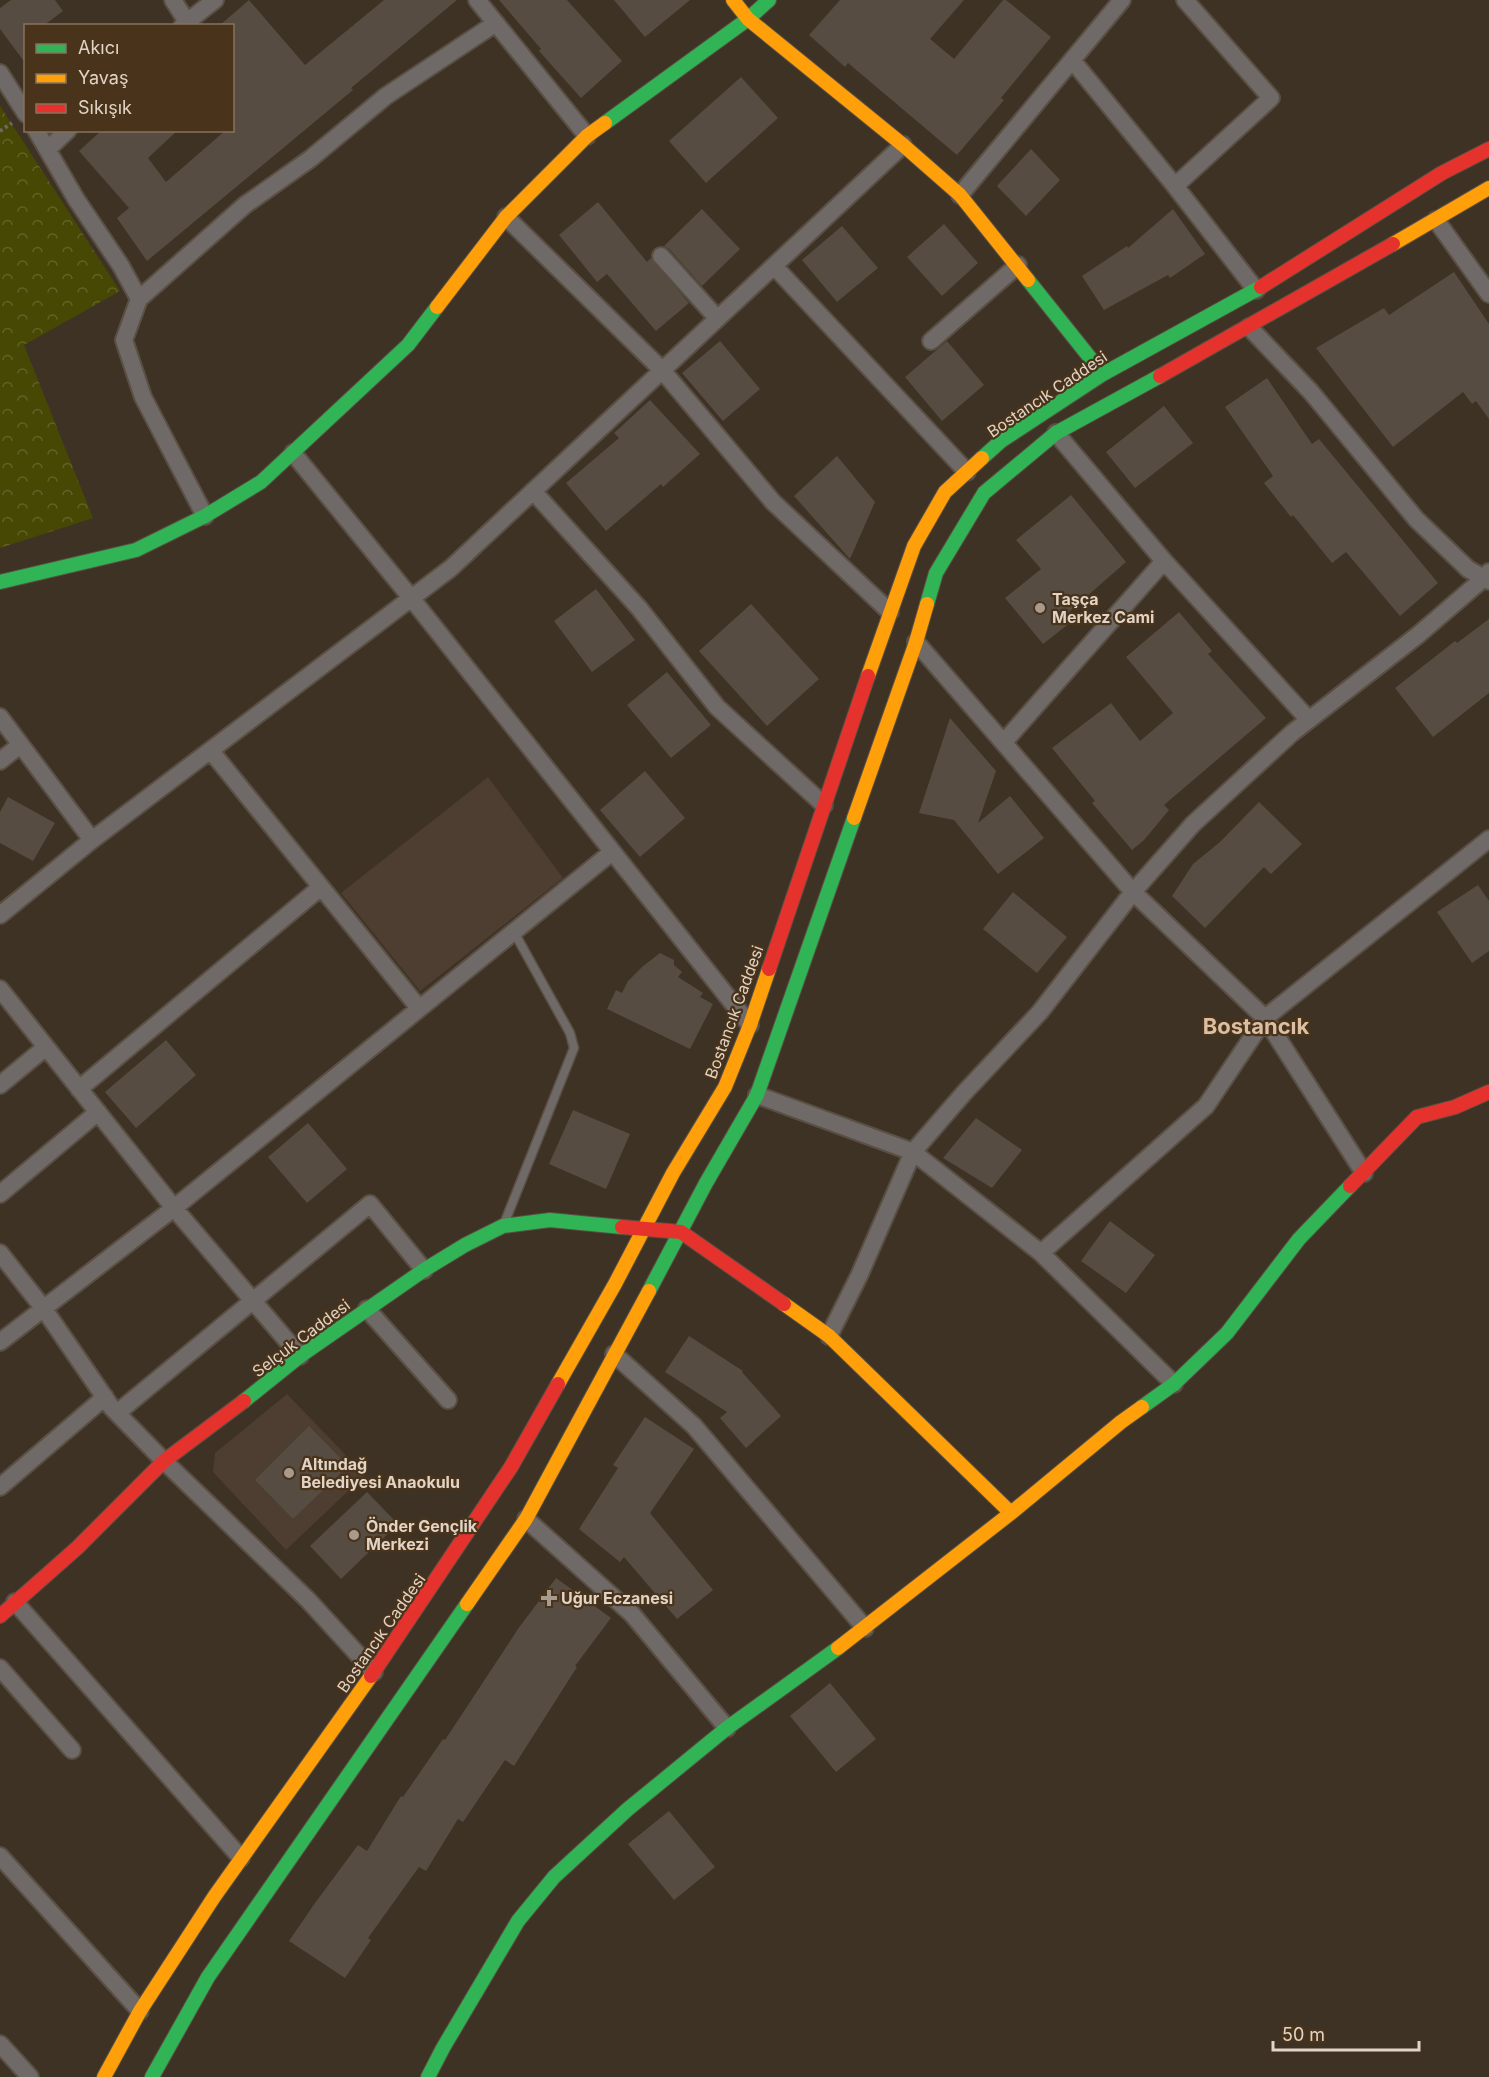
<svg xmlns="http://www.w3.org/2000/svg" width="1489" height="2077" font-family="Inter,sans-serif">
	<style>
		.education { fill: #4d3e31 }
		.park { fill: url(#park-crowns) }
		.building { fill: #564c41 }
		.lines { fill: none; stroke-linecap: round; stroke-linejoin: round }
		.lane-casing { stroke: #5a4f43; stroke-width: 11 }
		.street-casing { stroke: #5a4f43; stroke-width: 20 }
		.fast-casing { stroke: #5a4f43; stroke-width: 16 }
		.slow-casing { stroke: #5a4f43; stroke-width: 16 }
		.jam-casing { stroke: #5a4f43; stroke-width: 16 }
		.path { stroke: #6e6864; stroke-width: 4; stroke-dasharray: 3 3; stroke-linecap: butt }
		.lane { stroke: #6f6968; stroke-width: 8 }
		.street { stroke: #6f6968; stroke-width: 16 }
		.fast { stroke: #30b455; stroke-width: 14 }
		.slow { stroke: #ff9f0a; stroke-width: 14 }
		.jam { stroke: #e5322d; stroke-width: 14 }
		.poi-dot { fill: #a89b8d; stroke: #49331a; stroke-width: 2 }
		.labels { text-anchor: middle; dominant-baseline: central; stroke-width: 4.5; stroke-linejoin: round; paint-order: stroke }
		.street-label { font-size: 16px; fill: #e1d3c5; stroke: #49331a }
		.poi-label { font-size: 16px; font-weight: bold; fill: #e1d3c5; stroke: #49331a; text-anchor: start }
		.district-label { font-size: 22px; font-weight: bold; fill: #dbbfa3; stroke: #49331a }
	</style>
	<defs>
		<pattern id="park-crowns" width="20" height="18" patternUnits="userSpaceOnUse" patternTransform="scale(1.5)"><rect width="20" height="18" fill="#484805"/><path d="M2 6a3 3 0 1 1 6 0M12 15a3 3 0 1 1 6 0" fill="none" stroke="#626228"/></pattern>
	</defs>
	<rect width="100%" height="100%" fill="#3e3224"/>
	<path class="education" d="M488,777L563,878L420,991L341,893Z
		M287,1394L365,1475L286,1550L213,1472L215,1453Z"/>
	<path class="park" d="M0,106L120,291L24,345L93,518L0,548Z"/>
	<path class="building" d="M11,0H55L63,11L43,26H26V64L0,29V8Z
		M249,0L305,65L384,0H457L351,88L353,90L147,261L117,218L129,208L79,151L102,130H178L148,158L166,182L226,130H232V26H219Z
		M499,0H567L622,61L581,98L539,51L541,49Z
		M614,0H690L645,37Z
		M840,0H964L930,39L954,59L1003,0H1006L1051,37L1001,98L1004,100L957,155L848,63L845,67L809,35Z
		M741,77L778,118L706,183L669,141Z
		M1031,149L1060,180L1026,216L997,186Z
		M598,202L647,262L651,258L689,303L656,331L607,274L597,282L559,235Z
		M702,209L740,249L702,286L669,249L664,246Z
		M1173,209L1205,254L1170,278L1168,275L1104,310L1082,276L1127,246L1128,248Z
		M944,224L978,263L942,296L907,257Z
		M842,226L878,268L837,302L802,260Z
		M1454,272L1489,324V419L1476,401L1472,404L1463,392L1393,447L1316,348L1384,308L1389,315Z
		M720,341L760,389L723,421L682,373Z
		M947,341L984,385L942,421L905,377Z
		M1267,378L1312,444L1319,439L1438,583L1400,616L1346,552L1332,563L1293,515L1291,517L1264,483L1273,476L1225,407Z
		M650,400L700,454L663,487L661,484L606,531L566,483L619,438L614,433Z
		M1164,406L1193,443L1135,488L1106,452Z
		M837,456L875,502L850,559L794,496Z
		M1071,495L1126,562L1069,612L1075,619L1043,644L1005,598L1041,569L1016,540Z
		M596,589L635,640L592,672L554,621Z
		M751,604L819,679L767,726L699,651Z
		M1179,612L1212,651L1208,654L1266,718L1164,805L1169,810L1144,840L1132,850L1092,803L1095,801L1052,748L1111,703L1140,741L1173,713L1126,657Z
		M1489,619V693L1433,737L1395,688L1455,641L1457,643Z
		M667,672L711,725L671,758L627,705Z
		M950,718L996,771L978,823L1010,796L1044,838L998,874L954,820L919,813Z
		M645,771L685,818L640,857L600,810Z
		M8,797L55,823L33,861L0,843V812Z
		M1259,802L1302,844L1271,874L1264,867L1205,928L1172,896L1193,864L1220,842Z
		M1478,885L1489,901V951L1472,963L1437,912Z
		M1013,892L1067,937L1037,973L983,929Z
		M660,953L674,960V965L682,972L678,977L703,993L700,997L713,1004L690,1049L607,1009L616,990L622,993L628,981L642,967Z
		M166,1040L196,1075L136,1128L105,1092Z
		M573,1110L630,1134L606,1189L549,1164Z
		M976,1118L1022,1150L992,1188L943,1158Z
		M308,1123L347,1169L307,1203L268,1157Z
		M1110,1221L1155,1255L1126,1293L1081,1261Z
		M689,1336L743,1371L742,1372L781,1416L746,1448L720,1418L727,1412L665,1372Z
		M645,1417L694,1449L650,1513L713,1590L677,1619L624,1557L620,1562L579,1529L618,1468L613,1465Z
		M309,1426L348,1466L293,1519L255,1480Z
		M367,1492L398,1524L341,1579L310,1546Z
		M556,1578L611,1618L575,1666L577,1667L514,1766L505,1760L463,1822L458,1819L426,1871L419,1867L368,1938L371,1940L345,1978L289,1941L315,1903L358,1845L367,1851L401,1796L403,1797L443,1739L445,1740L518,1629Z
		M830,1683L876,1739L836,1772L790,1716Z
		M669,1811L715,1867L674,1900L628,1844Z"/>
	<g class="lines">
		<defs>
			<path id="lane" d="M504,1224L574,1048L570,1033L514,932"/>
			<path id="street" d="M173,0L187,22
				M477,0L587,136
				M182,26L215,0
				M1072,60L1175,186L1256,290
				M0,73L26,114
				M36,130L76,199L121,266L139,299L124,340L143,397L205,516
				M48,149L68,130
				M1175,186L1271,98L1185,0
				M960,195L1122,0
				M506,217L662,370L773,502L890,612
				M1436,220L1489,294
				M661,256L717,318
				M774,266L967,472
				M139,299L245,205L310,159L386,96L496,23
				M1249,327L1311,392L1416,519L1468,569L1489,581
				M931,341L1018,265
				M1056,433L1164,561L1309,720
				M293,453L412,599L750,1025
				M533,491L639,608L717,707L824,805
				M916,642L1133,892L1265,1018L1364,1173
				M0,717L92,840
				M1004,742L1164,561
				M211,751L419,1008
				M0,761L20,745
				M0,915L92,840L451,568L903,145
				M0,989L174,1208L300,1356
				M0,1085L46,1047
				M79,1089L321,887
				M757,1095L913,1152L1041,1253L1174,1384
				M0,1194L98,1112
				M0,1253L44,1309L112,1408L164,1461L308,1600L374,1672
				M1041,1253L1206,1106L1265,1018L1489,839
				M367,1309L448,1400
				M829,1336L859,1276L913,1152L964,1093L1040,1012L1133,892L1193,824L1292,733L1418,635L1484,578L1489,572
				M0,1342L174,1208L612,852
				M614,1354L694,1426L865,1628
				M117,1413L370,1204L424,1270
				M0,1487L105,1397
				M526,1519L632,1614L727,1728
				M15,1602L241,1858
				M0,1668L72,1750
				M0,1856L140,2011
				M0,2044L30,2077"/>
			<path id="fast" d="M605,123L748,19L769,0
				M1028,280L1103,374
				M982,458L1001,441L1103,374L1261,287
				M0,582L136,550L205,516L261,482L408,345L437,307
				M927,604L936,573L984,493L1056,433L1160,376
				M649,1291L706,1183L757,1095L854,818
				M244,1401L300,1356L424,1270L465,1245L503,1226L550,1220L622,1227
				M1142,1407L1174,1384L1227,1333L1299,1239L1350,1186
				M152,2077L208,1977L467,1604
				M428,2077L443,2048L518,1921L554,1877L628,1809L727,1728L838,1648"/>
			<path id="slow" d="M733,0L748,19L903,145L960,195L1028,280
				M1393,244L1489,188
				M437,307L506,217L587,136L605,123
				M868,676L914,546L945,492L982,458
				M854,818L916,642L927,604
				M784,1304L829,1336L1011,1513
				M558,1384L615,1284L673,1173L725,1087L750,1025L769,969
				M467,1604L526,1519L649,1291
				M838,1648L1011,1513L1121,1422L1142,1407
				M104,2077L140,2011L214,1897L371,1676"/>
			<path id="jam" d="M1261,287L1442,173L1489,149
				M1160,376L1393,244
				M769,969L868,676
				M1350,1186L1417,1117L1455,1107L1489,1092
				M622,1227L681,1232L784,1304
				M0,1616L77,1548L164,1461L244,1401
				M371,1676L511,1467L558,1384"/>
		</defs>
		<use href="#lane" class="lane-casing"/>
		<use href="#street" class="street-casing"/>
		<use href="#fast" class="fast-casing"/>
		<use href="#slow" class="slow-casing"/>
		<use href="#jam" class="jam-casing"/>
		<path class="path" d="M0,131L12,123"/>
		<use href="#lane" class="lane"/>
		<use href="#street" class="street"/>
		<use href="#fast" class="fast"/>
		<use href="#slow" class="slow"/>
		<use href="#jam" class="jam"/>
	</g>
	<g class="poi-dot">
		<circle cx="1040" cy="608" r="6"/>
		<circle cx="289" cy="1473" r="6"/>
		<circle cx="354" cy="1535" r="6"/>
		<path d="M546 1589h6v6h6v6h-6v6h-6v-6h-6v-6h6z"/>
	</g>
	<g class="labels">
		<g class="street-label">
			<text transform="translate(1047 394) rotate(-34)">Bostancık Caddesi</text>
			<text transform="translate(734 1012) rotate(-70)">Bostancık Caddesi</text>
			<text transform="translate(301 1338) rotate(-37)">Selçuk Caddesi</text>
			<text transform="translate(381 1633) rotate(-55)">Bostancık Caddesi</text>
		</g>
		<g class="poi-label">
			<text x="1052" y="599">Taşça<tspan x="1052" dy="18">Merkez Cami</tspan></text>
			<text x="301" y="1464">Altındağ<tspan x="301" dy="18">Belediyesi Anaokulu</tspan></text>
			<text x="366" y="1526">Önder Gençlik<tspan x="366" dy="18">Merkezi</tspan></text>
			<text x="561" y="1598">Uğur Eczanesi</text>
		</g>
		<g class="district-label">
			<text x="1256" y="1026">Bostancık</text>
		</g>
	</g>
	<rect x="24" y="24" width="210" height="108" fill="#49331a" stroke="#86735e" stroke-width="1.5"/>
	<rect x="36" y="44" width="30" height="9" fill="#30b455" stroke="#86735e" stroke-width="1.5"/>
	<text x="78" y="54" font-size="18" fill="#e1d3c5">Akıcı</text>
	<rect x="36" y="74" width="30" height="9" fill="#ff9f0a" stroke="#86735e" stroke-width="1.5"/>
	<text x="78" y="84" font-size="18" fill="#e1d3c5">Yavaş</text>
	<rect x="36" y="104" width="30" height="9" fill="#e5322d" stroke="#86735e" stroke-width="1.5"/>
	<text x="78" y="114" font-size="18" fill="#e1d3c5">Sıkışık</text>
	<path d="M1273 2041v9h146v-9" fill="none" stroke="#e1d3c5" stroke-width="3"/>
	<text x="1282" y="2041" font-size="18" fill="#e1d3c5" stroke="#49331a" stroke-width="4.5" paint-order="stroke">50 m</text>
</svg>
